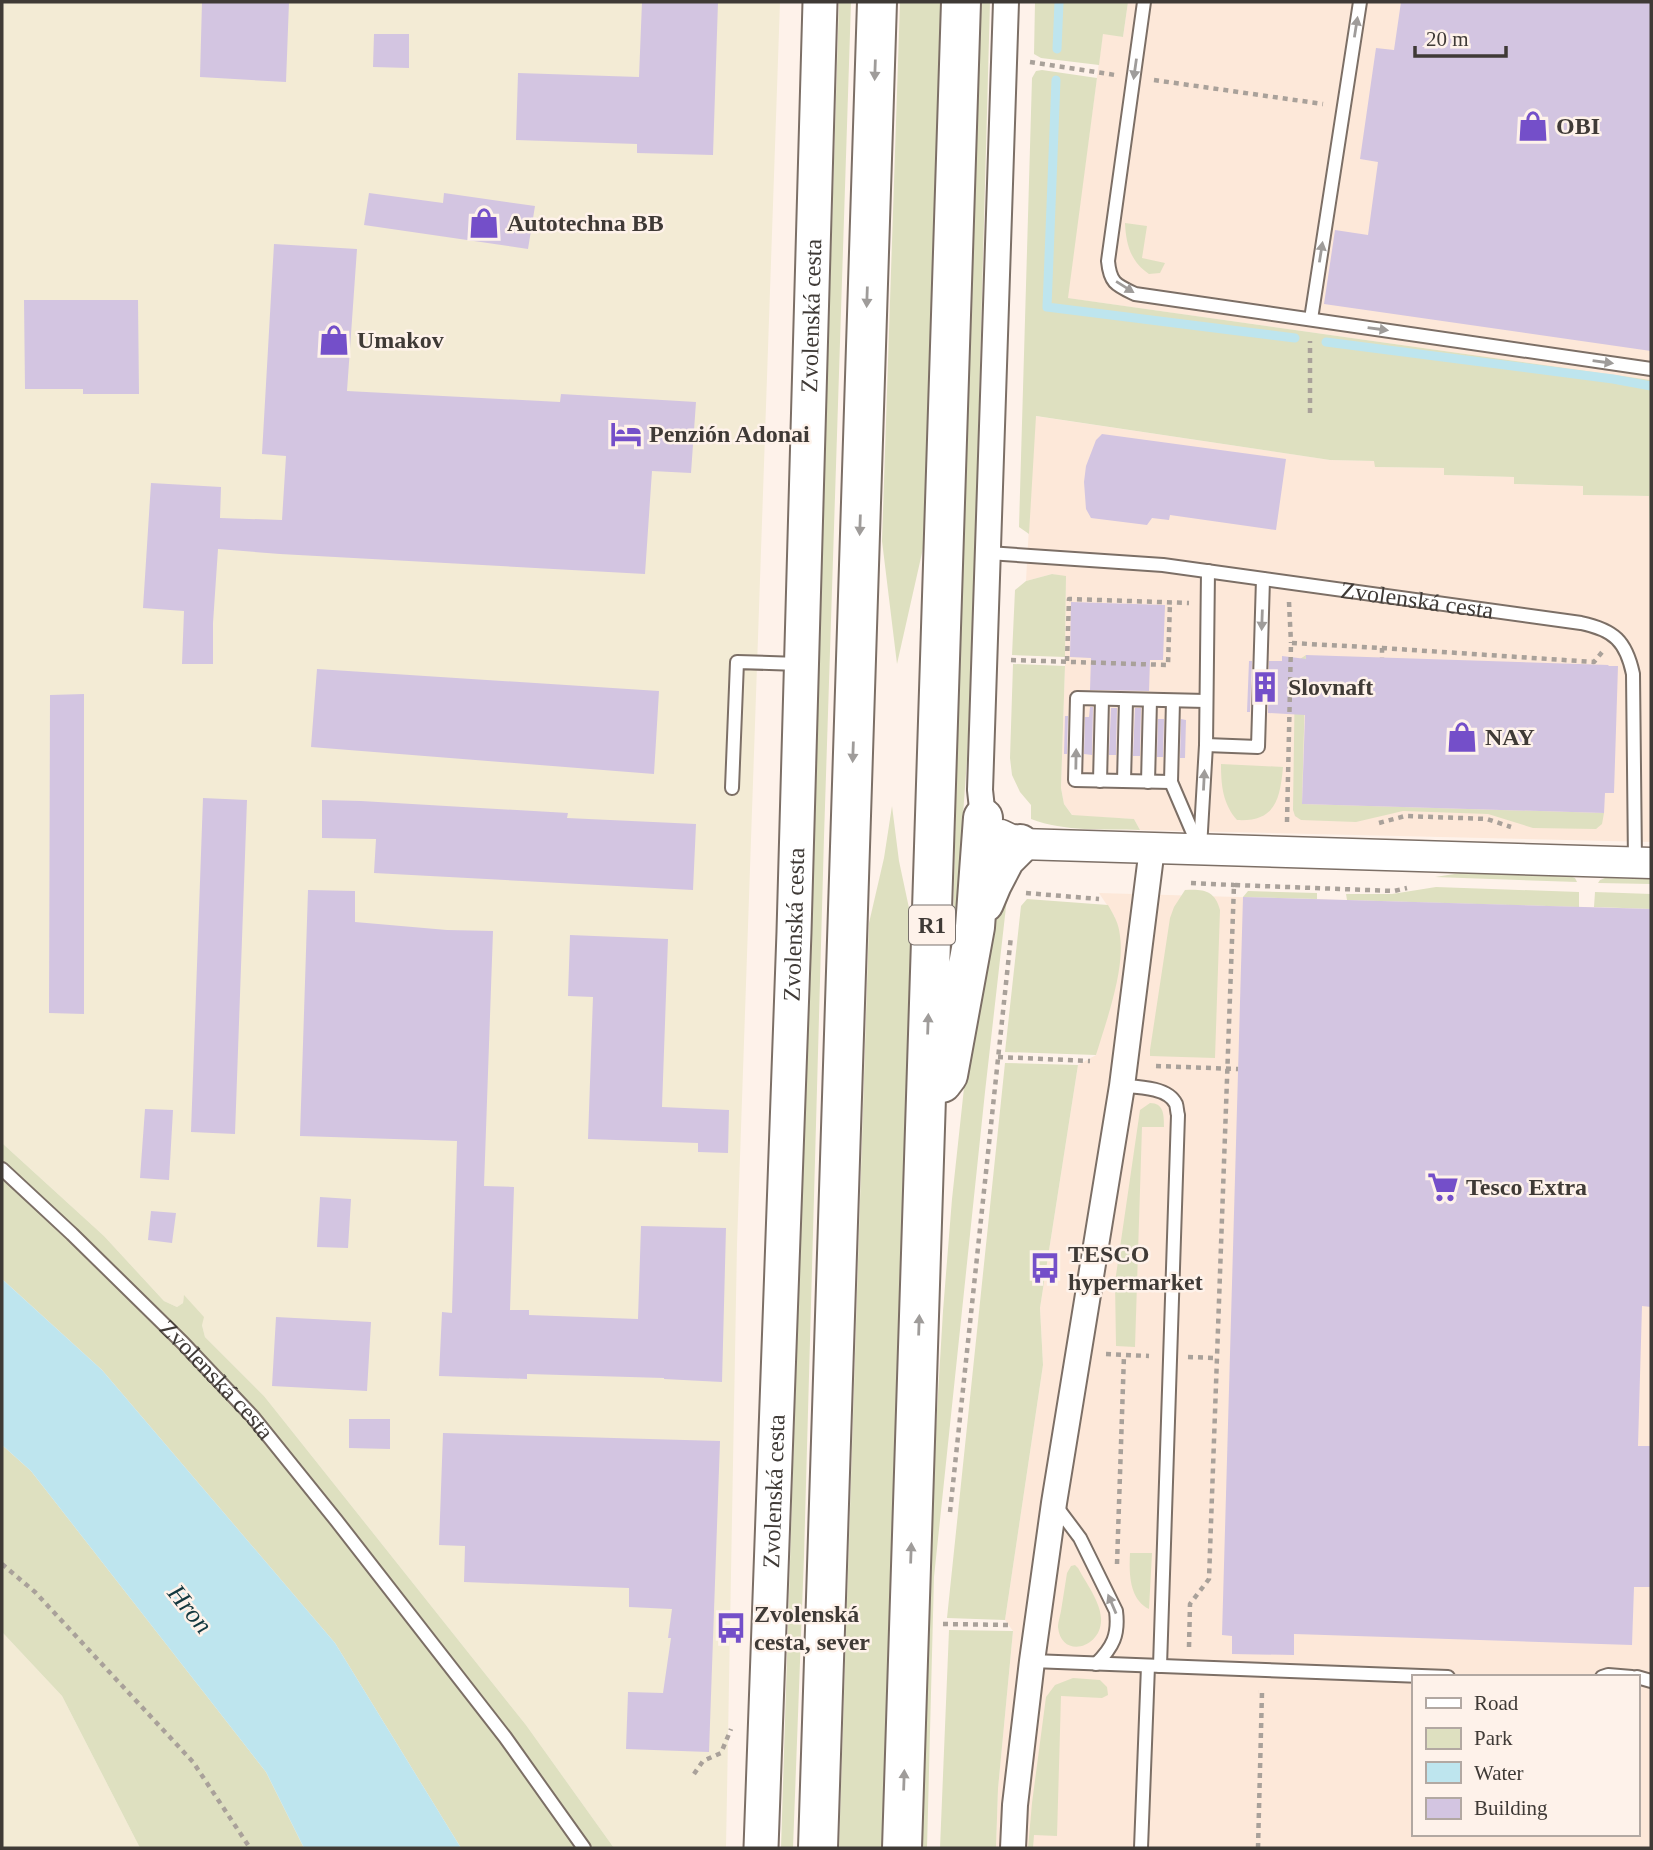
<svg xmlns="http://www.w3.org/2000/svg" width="1653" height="1850" font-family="'Times New Roman',serif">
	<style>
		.built { fill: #fde8d9; fill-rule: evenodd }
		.industrial { fill: #f3ebd5 }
		.green { fill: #dee0c0 }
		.water { fill: #bee5ee }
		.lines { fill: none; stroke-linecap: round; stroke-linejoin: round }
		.stream { stroke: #bee5ee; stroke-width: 9 }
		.building { fill: #d3c5e1 }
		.service-casing { stroke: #7c6f66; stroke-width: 16 }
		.minor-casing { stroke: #7c6f66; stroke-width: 28 }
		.tertiary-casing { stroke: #7c6f66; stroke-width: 33 }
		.secondary-casing { stroke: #7c6f66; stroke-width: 37 }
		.motorway-casing { stroke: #7c6f66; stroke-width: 42 }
		.path { stroke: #a9a19a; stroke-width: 4.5; stroke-dasharray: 5 5; stroke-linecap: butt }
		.service { stroke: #fff; stroke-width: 12 }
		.minor { stroke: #fff; stroke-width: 24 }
		.tertiary { stroke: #fff; stroke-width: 30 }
		.secondary { stroke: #fff; stroke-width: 33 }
		.motorway { stroke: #fff; stroke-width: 38 }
		.oneway { fill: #9f9c9a }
		.labels { text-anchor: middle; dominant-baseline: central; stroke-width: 5; stroke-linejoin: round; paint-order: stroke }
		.shield { fill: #fef2ea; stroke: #78716c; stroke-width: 2 }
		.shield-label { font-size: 23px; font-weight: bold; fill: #3f3a36 }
		.poi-label { font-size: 24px; font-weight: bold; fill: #3f3a36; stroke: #fef2ea; text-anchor: start }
		.street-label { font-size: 24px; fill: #3f3a36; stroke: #fef2ea }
		.water-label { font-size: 26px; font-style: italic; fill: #12373e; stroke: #fef2ea }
	</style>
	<rect width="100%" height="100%" fill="#fef2ea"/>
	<path class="built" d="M1128,2H1651V380L1067,298L1103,33L1123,37Z
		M1035,416L1330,460L1375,461V467L1444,468L1445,475L1514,477V484L1583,486V495L1649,496L1651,592V842L1140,830L1134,819L1073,816L1064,804L1061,788L1065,666L1066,577L1052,574L1026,581Z
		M1099,893L1651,909V1848H996L998,1789L1013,1631L1005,1620L1043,1365L1040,1308L1078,1065L1096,1055L1115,917ZM1413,1677H1637V1834H1413Z"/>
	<path class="industrial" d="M2,2H780L737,1244L726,1848H614L526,1725L264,1396L205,1337L202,1325L184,1296L183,1303L177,1307L164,1301L104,1236L2,1143Z
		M2,1632L62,1696L140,1848H2Z"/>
	<path class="green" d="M839,2H851L824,837L804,1556L793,1848H781Z
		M900,2H941L924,544L897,664L882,541Z
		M981,2H990L973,624L967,759L952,970L957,759Z
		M1035,2H1128L1123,37L1103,34L1099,65L1041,58L1034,54Z
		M1042,70L1097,78L1068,298L1651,380V592L1649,496L1583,495V486L1514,484V477L1444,475V468L1375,467L1374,461L1330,460L1036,416L1029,534L1019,527L1032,78L1036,71Z
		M1125,223L1147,226L1142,258L1165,263L1160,273L1149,274C1131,262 1126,245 1125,223Z
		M1052,574L1066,576L1065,657L1012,655L1015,590L1026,581Z
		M1306,655L1302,804L1604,813L1602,824L1596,829L1533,828L1488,814L1403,811L1356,822L1301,820L1295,816L1293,810L1295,671L1297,661Z
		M1013,664L1065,666L1061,788L1064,804L1072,815L1134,819L1140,830C1104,829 1065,832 1031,819V805L1020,792L1012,775L1010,758Z
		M1221,764L1283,767C1280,800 1275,822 1237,820C1223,804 1221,786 1221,764Z
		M892,806L899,861L909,908L911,937L882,1848H839L869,923L884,858Z
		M1461,873L1569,876L1575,878L1577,882L1435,877Z
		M1605,878L1651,879V884L1598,883L1600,880Z
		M1436,887L1579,892V907L1347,900L1346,894H1392Z
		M1185,890C1203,889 1215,890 1220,910L1215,1058L1150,1056V1050L1170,918L1174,907Z
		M1248,891L1317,893V899L1243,897Z
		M1595,892L1651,894V909L1594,907Z
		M1007,898L985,1092L934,1577L927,1848H920L935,1444L943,1311L952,1199L964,1088L990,931L997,911Z
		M1027,899L1108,905C1114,915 1119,924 1120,936C1125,970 1106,1022 1096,1055L1005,1052L1021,906Z
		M1005,1063L1078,1065L1040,1308L1043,1365L1005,1620L947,1618Z
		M1150,1103C1164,1103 1164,1115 1164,1127H1142L1135,1347L1116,1346L1115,1282L1140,1110Z
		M2,1143L104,1236L164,1301L177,1307L183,1303L184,1295L204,1317L202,1325L205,1337L264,1396L526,1725L614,1848H461L335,1643L102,1370L2,1279Z
		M2,1445L31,1471L266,1772L304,1848H140L62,1696L2,1632Z
		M1130,1553H1152L1149,1609C1129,1599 1129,1573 1130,1553Z
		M1075,1565L1078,1568C1086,1583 1100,1601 1101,1618C1103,1648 1061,1660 1058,1627C1058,1623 1060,1616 1061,1611C1063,1598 1065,1586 1067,1573L1071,1566Z
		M949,1630L1013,1631L998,1789L996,1848H940Z
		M1073,1678L1100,1680L1107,1687L1108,1695L1102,1698L1061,1696L1057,1836L1034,1835L1033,1848H1028L1032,1803L1046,1697L1055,1685Z"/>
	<path class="water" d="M2,1279L102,1370L335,1643L461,1848H304L266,1772L31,1471L2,1445Z"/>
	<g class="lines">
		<path class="stream" d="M1057,49L1059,2
			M1056,80L1047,307L1295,338
			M1326,342L1613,379L1651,386"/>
	</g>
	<path class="building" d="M202,2H289L286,82L200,77Z
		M642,2H718L713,155L637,153V144L516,140L518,73L639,77Z
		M1401,2H1651V351L1324,304L1335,230L1368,235L1378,162L1360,159L1376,48L1394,50Z
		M374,34H409V68L373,67Z
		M369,193L443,203L444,193L535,206L528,249L364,225Z
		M274,244L357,249L347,391L560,402L561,394L696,402L691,473L652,471L645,574L280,554L218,549L213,623V664H182L184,611L143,608L151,483L221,487L220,518L282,520L286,456L262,454Z
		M24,300H138L139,394H83V389H25Z
		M1102,434L1286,459L1276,530L1170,515L1169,520L1152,518L1147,525L1091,518L1086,509L1084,482L1086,466L1096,440Z
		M1071,602L1165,605L1163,660H1150L1149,691L1090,690L1091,658L1070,657Z
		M1306,655L1609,665L1608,666H1618L1614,793H1605L1604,813L1302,804L1305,715L1268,713L1269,661H1282V656L1306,659Z
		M1249,661H1252L1250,712H1247Z
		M317,669L659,691L654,774L311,747Z
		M84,694V1014L49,1013L50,695Z
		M1090,707H1093L1092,755L1084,754L1085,717H1089Z
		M1111,708H1117L1116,755H1109Z
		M1135,708H1141L1140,756H1133Z
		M1065,716H1068L1067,754H1064Z
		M1158,719H1164L1163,757H1157Z
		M1181,719L1186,720L1185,758H1180Z
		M203,798L247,800L235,1134L191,1132Z
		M322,800L361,801L568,813L567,818L696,824L693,890L374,873L376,839L322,838Z
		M308,890L355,891V922L447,930L493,931L484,1186L514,1187L510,1310H529V1315L638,1319L641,1226L726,1228L722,1382L664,1379V1378L527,1374V1379L439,1376L442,1312L452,1313L457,1141L300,1136Z
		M1243,897L1651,909V1307L1642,1306L1638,1446H1651V1587H1634L1632,1645L1294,1634V1655L1232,1654V1636L1222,1635Z
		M570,935L668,939L662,1107L729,1110L728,1153L698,1152V1143L588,1139L593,997L568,996Z
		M145,1109L173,1110L169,1180L140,1178Z
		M320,1197L351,1199L348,1248L317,1247Z
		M151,1211L176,1213L172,1243L148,1240Z
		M276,1317L371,1322L367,1391L272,1386Z
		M349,1419H390V1449L349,1448Z
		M443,1433L720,1441L709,1752L626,1749L628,1692L663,1693L671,1638H668L672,1609L629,1607V1588L464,1582L465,1546L439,1545Z"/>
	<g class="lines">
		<defs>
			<g id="service">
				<path d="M1144,2L1108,261C1110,283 1116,285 1135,294L1651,369"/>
				<path d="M1311,319L1360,2"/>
				<path id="s1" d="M988,553L1163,565L1581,623C1614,630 1626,641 1633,674L1635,862"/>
				<path d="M1173,701L1171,782L1198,845"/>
				<path d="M1206,745L1258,747L1263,579"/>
				<path d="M1100,781L1102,699"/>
				<path d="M1124,781L1126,700"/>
				<path d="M1148,782L1150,700"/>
				<path d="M1171,782L1075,780L1077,698L1206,701"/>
				<path d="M732,788L737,662L799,664"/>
				<path d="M1200,848L1206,745L1208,571"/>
				<path d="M1122,1086C1138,1087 1168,1087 1176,1104C1177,1107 1177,1112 1178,1115L1160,1666"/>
				<path id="s2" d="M2,1169L72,1234L183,1343L253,1417L336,1520L505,1737L584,1848"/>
				<path d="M1056,1506L1080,1538L1116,1611C1119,1635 1113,1647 1096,1664"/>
				<path d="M1032,1661L1448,1677"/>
				<path d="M1602,1677L1608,1675L1632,1677"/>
				<path d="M1637,1677L1651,1681"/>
				<path d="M1141,1848L1148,1666"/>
			</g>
			<path id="minor" d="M983,818L980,790L1006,2
				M1013,1848L1015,1805L1032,1661L1054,1503L1122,1086L1152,848"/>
			<path id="tertiary" d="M1001,835L1020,844L1651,863"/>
			<g id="secondary">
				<path id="s3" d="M761,1848L794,932L820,2"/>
			</g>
			<path id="motorway" d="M984,903L992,884L1005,859L1020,844
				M942,1083L948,1075L975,927L983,818
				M818,1848L877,2
				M902,1848L961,2"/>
		</defs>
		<use href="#service" class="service-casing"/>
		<use href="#minor" class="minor-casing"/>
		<use href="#tertiary" class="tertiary-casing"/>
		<use href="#secondary" class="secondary-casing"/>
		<use href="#motorway" class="motorway-casing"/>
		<path class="path" d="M1030,62L1115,75
			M1154,80L1323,104
			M1310,413V341
			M1289,602L1291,643
			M1382,648L1594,662L1603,651
			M1011,660L1168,665L1170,602
			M1067,661L1069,599L1189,603
			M1287,822L1291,643L1382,648V658
			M1379,823L1405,816L1487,819L1511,827
			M1191,883L1234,885V883
			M1026,893L1099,899
			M998,1057L1090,1061
			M1156,1066L1238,1069
			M1106,1354L1149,1356
			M1188,1357L1216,1358
			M950,1512L1011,936
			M2,1564L35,1592L193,1762L250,1848
			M1117,1564L1124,1355
			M943,1624L1011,1625
			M1189,1647L1190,1604L1209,1579L1234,885L1394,891L1407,888
			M694,1774L703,1761L721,1753L731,1729
			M1258,1848L1262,1692H1258"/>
		<use href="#service" class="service"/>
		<use href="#minor" class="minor"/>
		<use href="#tertiary" class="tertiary"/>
		<use href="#secondary" class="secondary"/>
		<use href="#motorway" class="motorway"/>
	</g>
	<defs><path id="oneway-solid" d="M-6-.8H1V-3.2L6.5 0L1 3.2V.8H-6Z" transform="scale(1.75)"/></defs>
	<g class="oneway">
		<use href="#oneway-solid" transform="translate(1356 27) rotate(-81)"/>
		<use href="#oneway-solid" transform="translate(1135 69) rotate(98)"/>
		<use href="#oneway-solid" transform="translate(875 70) rotate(92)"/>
		<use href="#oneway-solid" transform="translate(1321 252) rotate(-81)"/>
		<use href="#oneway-solid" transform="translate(1125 287) rotate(32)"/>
		<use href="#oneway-solid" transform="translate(867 297) rotate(92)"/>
		<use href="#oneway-solid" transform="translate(1378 329) rotate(8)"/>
		<use href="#oneway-solid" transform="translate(1603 362) rotate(8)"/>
		<use href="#oneway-solid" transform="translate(860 525) rotate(92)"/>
		<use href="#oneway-solid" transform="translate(1262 620) rotate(92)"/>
		<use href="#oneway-solid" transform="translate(853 752) rotate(92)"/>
		<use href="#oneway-solid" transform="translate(1076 759) rotate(-89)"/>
		<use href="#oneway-solid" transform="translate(1204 780) rotate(-87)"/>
		<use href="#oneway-solid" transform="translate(928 1024) rotate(-88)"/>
		<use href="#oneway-solid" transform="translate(919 1325) rotate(-88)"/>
		<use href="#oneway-solid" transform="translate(911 1553) rotate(-88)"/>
		<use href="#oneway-solid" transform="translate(1112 1604) rotate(-113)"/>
		<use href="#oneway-solid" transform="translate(904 1780) rotate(-88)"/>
	</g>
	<defs>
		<symbol id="shop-bare" viewBox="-9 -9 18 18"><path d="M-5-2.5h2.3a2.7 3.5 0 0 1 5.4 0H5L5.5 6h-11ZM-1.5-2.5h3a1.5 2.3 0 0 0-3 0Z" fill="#744fc9" stroke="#fef2ea" stroke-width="2.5" paint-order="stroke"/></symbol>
		<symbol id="hotel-bare" viewBox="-9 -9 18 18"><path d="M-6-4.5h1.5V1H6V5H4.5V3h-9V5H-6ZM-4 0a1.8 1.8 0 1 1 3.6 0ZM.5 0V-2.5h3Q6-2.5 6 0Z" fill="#744fc9" stroke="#fef2ea" stroke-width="2.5" paint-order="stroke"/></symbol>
		<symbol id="building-bare" viewBox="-9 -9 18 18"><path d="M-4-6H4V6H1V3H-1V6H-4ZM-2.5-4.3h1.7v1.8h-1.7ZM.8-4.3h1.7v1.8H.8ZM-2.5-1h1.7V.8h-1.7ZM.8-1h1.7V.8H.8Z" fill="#744fc9" stroke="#fef2ea" stroke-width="2.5" paint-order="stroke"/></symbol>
		<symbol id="supermarket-bare" viewBox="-9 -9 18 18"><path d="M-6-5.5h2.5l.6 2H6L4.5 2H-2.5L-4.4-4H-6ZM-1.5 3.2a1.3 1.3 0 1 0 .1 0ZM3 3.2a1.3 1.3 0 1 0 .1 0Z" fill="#744fc9" stroke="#fef2ea" stroke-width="2.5" paint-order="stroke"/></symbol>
		<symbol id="bus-bare" viewBox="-9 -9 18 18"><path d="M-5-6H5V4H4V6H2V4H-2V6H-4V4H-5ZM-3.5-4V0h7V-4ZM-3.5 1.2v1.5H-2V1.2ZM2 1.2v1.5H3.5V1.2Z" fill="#744fc9" stroke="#fef2ea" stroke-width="2.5" paint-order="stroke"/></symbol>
	</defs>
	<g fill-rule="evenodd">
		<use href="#shop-bare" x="1511" y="104" width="44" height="44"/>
		<use href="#shop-bare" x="462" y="201" width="44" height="44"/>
		<use href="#shop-bare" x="312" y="318" width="44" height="44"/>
		<use href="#hotel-bare" x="604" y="412" width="44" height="44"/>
		<use href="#building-bare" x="1243" y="665" width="44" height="44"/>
		<use href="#shop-bare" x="1440" y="715" width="44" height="44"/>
		<use href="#supermarket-bare" x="1421" y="1165" width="44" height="44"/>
		<use href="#bus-bare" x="1023" y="1246" width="44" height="44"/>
		<use href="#bus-bare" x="709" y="1606" width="44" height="44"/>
	</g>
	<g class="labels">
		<rect class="shield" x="909" y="905.5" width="46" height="39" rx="5"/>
		<g class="shield-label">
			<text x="932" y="925">R1</text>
		</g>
		<g class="poi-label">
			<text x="1556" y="126">OBI</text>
			<text x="507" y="223">Autotechna BB</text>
			<text x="357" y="340">Umakov</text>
			<text x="649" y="434">Penzión Adonai</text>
			<text x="1288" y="687">Slovnaft</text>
			<text x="1485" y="737">NAY</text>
			<text x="1466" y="1187">Tesco Extra</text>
			<text x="1068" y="1254">TESCO<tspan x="1068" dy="28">hypermarket</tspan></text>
			<text x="754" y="1614">Zvolenská<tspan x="754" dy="28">cesta, sever</tspan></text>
		</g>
		<g class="street-label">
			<text stroke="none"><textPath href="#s3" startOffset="1533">Zvolenská cesta</textPath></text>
			<text stroke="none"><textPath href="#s1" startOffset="432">Zvolenská cesta</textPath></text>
			<text stroke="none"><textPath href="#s3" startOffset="924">Zvolenská cesta</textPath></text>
			<text stroke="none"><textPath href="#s2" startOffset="301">Zvolenská cesta</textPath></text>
			<text stroke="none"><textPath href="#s3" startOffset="357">Zvolenská cesta</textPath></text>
		</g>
		<g class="water-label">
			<text transform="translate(190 1609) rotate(51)">Hron</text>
		</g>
	</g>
	<rect width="1653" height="1850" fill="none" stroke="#3f3a36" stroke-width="7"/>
	<rect x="1412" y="1675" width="228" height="161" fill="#fef2ea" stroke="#b2a8a2" stroke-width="2"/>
	<rect x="1426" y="1698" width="35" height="10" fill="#ffffff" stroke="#b2a8a2" stroke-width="2"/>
	<text x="1474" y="1710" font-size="21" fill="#3f3a36">Road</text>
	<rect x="1426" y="1728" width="35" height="21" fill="#dee0c0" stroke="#b2a8a2" stroke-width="2"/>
	<text x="1474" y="1745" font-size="21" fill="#3f3a36">Park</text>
	<rect x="1426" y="1762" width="35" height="21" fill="#bee5ee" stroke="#b2a8a2" stroke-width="2"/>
	<text x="1474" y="1780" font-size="21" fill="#3f3a36">Water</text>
	<rect x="1426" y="1798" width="35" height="21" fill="#d3c5e1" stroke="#b2a8a2" stroke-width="2"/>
	<text x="1474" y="1815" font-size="21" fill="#3f3a36">Building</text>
	<path d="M1415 46v10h91v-10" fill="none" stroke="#3f3a36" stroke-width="3.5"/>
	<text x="1426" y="46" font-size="21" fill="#3f3a36" stroke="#fef2ea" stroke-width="5" paint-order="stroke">20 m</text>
</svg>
